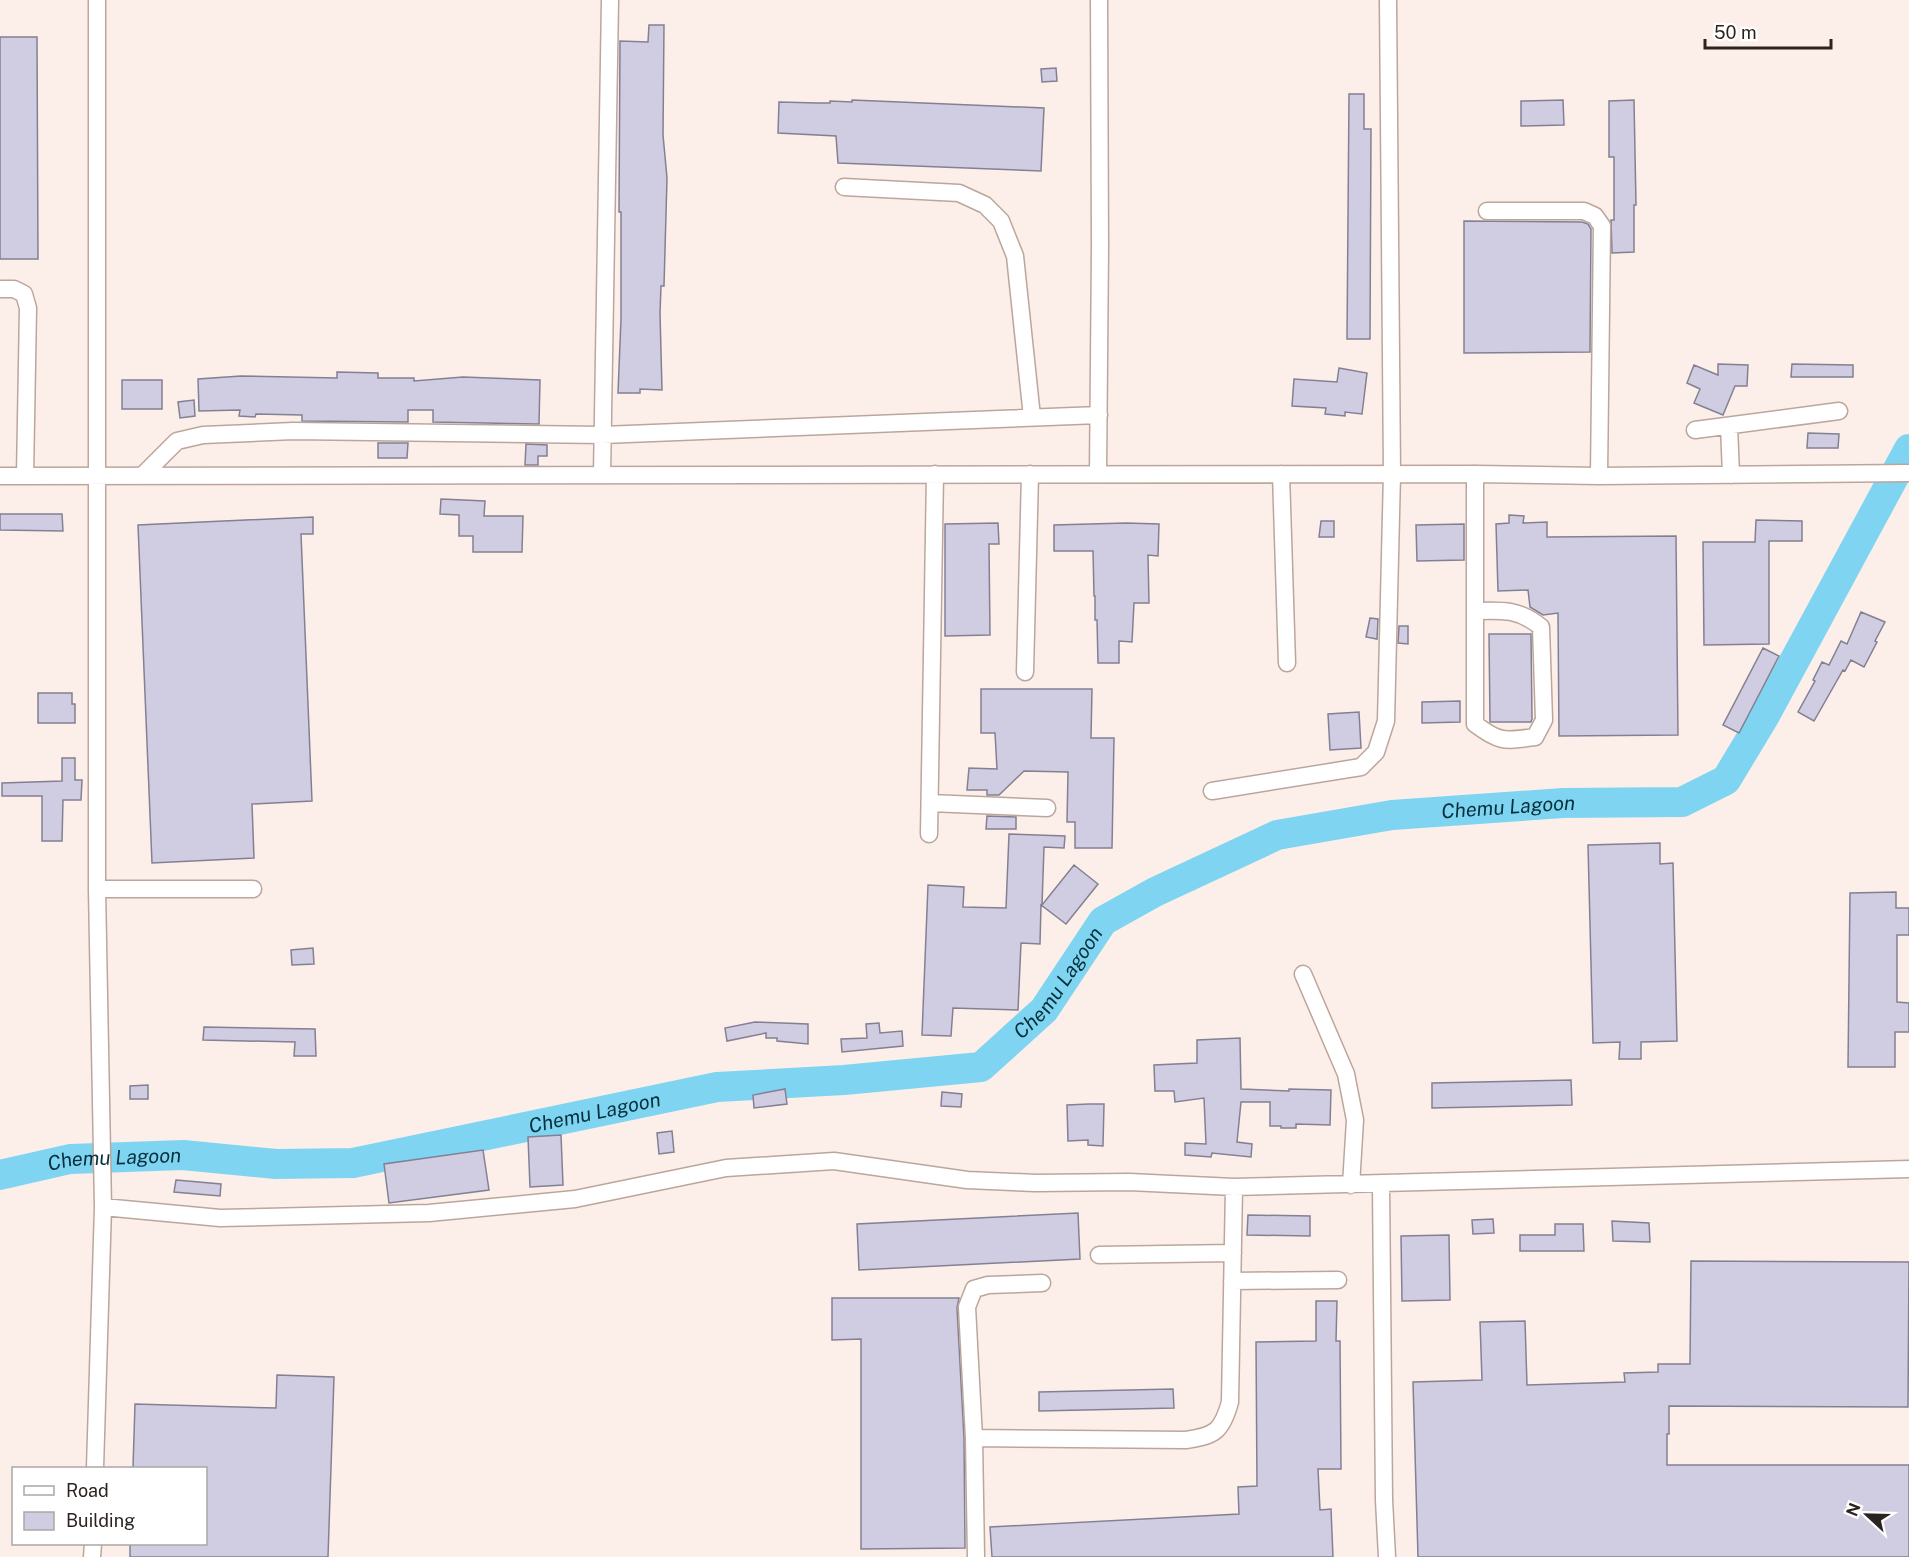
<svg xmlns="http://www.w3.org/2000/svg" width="1909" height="1557" font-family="'Public Sans',sans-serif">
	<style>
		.built { fill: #fcefe9; fill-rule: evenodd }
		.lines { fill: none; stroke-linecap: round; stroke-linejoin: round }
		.river { stroke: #7fd5f1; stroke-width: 30 }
		.building { fill: #d0cde2; stroke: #838093; stroke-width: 1.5 }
		.minor-casing { stroke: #bca69c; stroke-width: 19 }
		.minor { stroke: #fff; stroke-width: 16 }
		.labels { text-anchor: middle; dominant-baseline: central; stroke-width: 6; stroke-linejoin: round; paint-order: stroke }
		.water-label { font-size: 20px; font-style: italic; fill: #05303c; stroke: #fff }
	</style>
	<rect width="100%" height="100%" fill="#fcfcfc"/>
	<path class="built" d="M0,0H1909V1557H0ZM14,1468H206V1544H14Z"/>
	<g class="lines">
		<path class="river" id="s1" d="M0,1175L70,1159L183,1155L276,1164L353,1163L717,1087L844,1080L981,1067L1044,1010L1103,921L1155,892L1277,835L1392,815L1563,803L1682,802L1726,780L1764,717L1909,449"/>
	</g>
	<path class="building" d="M649,25H664L663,135L667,178L664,286H661L660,313L662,390L640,389V393H618L621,319V212H619L620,41L648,42Z
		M0,37H37L38,259H0Z
		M1056,68L1057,81L1042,82L1041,69Z
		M1349,94H1364V129H1371L1370,339H1347Z
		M852,100L1044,108L1041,171L838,163L836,136L778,133L779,102L818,103H830V101L852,102Z
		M1563,100L1564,125L1521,126V101Z
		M1634,100L1636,205H1634V252L1612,253L1611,220H1614V157H1609V101Z
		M1464,221L1582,222L1588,224L1591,229L1590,352L1464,353Z
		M1718,364L1748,365L1747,386H1735L1723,415L1694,403L1700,389L1687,383L1694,365L1718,375Z
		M1792,364L1853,365V377H1791Z
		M1339,368L1367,373L1362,414L1345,412V416L1325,414L1326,408L1292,406L1294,379L1337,382Z
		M337,372L378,373V378H414V381L463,377L540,380L539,424L433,422V410H408V422L302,421V415L256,414L255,417L239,416L240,410L199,411L198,379L241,376L337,378Z
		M122,380H162V409H122Z
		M194,400L195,416L180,418L178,402Z
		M1808,433L1839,434L1838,448H1807Z
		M378,443H408L407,458H378Z
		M526,444L547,445V456H538V465H525Z
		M441,499L485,501L484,516H523L522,552H473V536H459V515L440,514Z
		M0,514H62L63,531L0,530Z
		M1509,515L1524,516L1523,523L1547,522V537L1676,536L1678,735L1559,736L1558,613L1543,615L1530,607L1528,590L1498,591L1496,524L1509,523Z
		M313,517V534H301L312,801L252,804L254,858L152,863L138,525Z
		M1756,520L1802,521V541H1769V644L1704,645L1703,542H1755Z
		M1321,521H1334V537H1319Z
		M998,523L999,544H989L990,635L945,636V524Z
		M1126,523L1159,524L1158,556L1148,555L1149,603H1134L1132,642L1119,641V663H1098L1097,620H1095V596H1094L1093,551H1054V525Z
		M1464,524V560L1417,561L1416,525Z
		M1861,612L1885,622L1875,641L1877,642L1864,667L1851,660L1845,671L1843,670L1814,721L1798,712L1815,681L1813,680L1822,662L1829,665L1841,641L1847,644Z
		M1370,618L1378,619L1377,639L1366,637Z
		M1399,626H1408V644L1398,643Z
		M1489,634H1531L1532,719L1531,722H1490Z
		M1763,648L1779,656L1739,733L1723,725Z
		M981,689H1092L1091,738H1114L1112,848H1075V822H1067L1068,772L1024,771L999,795H987V790H967L969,768L997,769L995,733H981Z
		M38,693H72V704H75V723H38Z
		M1460,701V722L1422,723V702Z
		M1359,712L1361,748L1330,750L1328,714Z
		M62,758H75V780H82L81,800H63L62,841H42V796H2V783L62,781Z
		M987,816L1016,817V829H986Z
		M1009,834L1065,836L1064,848L1044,847L1042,905L1074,865L1098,884L1066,924L1041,905L1040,944L1021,943L1018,1010L953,1008L951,1036L922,1035L928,885L964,887L963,907L1006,908Z
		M1660,843V864L1673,863L1677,1041L1641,1042V1059H1619L1620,1042L1593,1043L1588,845Z
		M1896,892V908H1909V935H1897V1002L1909,1003V1032H1895V1067H1848L1850,893Z
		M313,948L314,964L292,965L291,950Z
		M755,1022L808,1024V1044L777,1041V1038H766V1033L727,1041L725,1028Z
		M879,1023L880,1033L902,1031L903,1046L842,1052L841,1039L867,1038L866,1024Z
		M204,1027L315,1029L316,1056H294L295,1042L203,1040Z
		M1240,1038L1241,1089L1289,1091V1089L1331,1090L1330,1125L1296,1124V1128H1281V1126H1270V1102H1241L1237,1142L1252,1144L1251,1157L1212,1153L1211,1157L1185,1155V1143L1206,1144L1204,1098L1175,1102L1174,1091H1155L1154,1065L1197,1063V1040Z
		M1571,1080L1572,1105L1432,1108V1083Z
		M148,1085V1099H130V1086Z
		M785,1089L787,1104L754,1108L753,1095Z
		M942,1092L962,1094L961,1107L941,1106Z
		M1089,1104H1104L1103,1146L1088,1145V1140L1068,1141L1067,1105Z
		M672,1131L674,1152L659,1154L657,1133Z
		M561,1135L563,1185L530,1187L528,1137Z
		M483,1150L489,1190L389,1203L384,1164Z
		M176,1180L221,1184L220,1196L174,1192Z
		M1078,1213L1080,1259L859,1270L857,1224Z
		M1248,1215L1310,1216V1236L1247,1235Z
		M1493,1219L1494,1233L1473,1234L1472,1220Z
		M1612,1221L1649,1223L1650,1242L1613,1241Z
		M1555,1224H1583L1584,1251H1520V1235H1555Z
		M1449,1235L1450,1300L1402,1301L1401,1236Z
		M1691,1261L1909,1262L1908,1407L1669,1406V1434H1667V1465H1909V1557H1418L1413,1382L1482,1380L1480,1322L1525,1321L1527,1385L1625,1382L1624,1373L1658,1372V1364H1690Z
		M832,1298H959L957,1308L964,1438L965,1548L861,1549V1339L832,1340Z
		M1316,1301H1337L1336,1341H1340L1341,1469H1318L1320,1510L1331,1509L1333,1557H992L990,1527L1239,1514L1238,1487L1257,1486L1256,1342L1316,1341Z
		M277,1375L334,1377L328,1557H130V1544H206V1468H133L135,1404L276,1408Z
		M1173,1389L1174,1408L1039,1411V1392Z"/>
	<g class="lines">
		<defs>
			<path id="minor" d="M844,187L959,193L985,205L1001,221L1015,256L1032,417
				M1487,211H1584L1595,216L1602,226L1599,476
				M0,289H14L24,294L28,308L25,476
				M1729,426L1731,475
				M1695,430L1839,411
				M1098,474L1100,247L1099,0
				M1281,474L1287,663
				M1475,474V724C1500,743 1505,741 1535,737L1544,720L1541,627C1519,609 1503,610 1475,611
				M602,475L610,0
				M0,476L1475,474L1599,476L1909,473
				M142,476L177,441L203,435L293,431L603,435L1099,415
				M1025,672L1030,474
				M1212,791L1361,767L1376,752L1386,721L1392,474L1388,0
				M930,803L1047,808
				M929,834L935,474
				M97,889H253
				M1303,974L1346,1074L1355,1120L1351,1185
				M1381,1184L1384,1500L1387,1557
				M103,1207L220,1218L429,1213L575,1199L726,1168L834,1161L967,1180L1036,1183L1129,1182L1234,1187L1909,1169
				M1099,1255L1233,1253
				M1232,1281L1338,1280
				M1042,1283L988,1285L974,1289L967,1307L974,1438L1186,1440C1215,1436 1222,1431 1230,1402L1234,1187
				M974,1438L976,1557
				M95,1468L103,1207L97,889V0
				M92,1557L93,1544"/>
		</defs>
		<use href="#minor" class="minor-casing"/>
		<use href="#minor" class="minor"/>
	</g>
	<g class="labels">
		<g class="water-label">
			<text stroke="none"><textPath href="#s1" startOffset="1611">Chemu Lagoon</textPath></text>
			<text stroke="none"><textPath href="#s1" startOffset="1107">Chemu Lagoon</textPath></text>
			<text stroke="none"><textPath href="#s1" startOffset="602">Chemu Lagoon</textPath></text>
			<text stroke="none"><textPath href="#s1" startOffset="116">Chemu Lagoon</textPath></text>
		</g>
	</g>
	<rect x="12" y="1467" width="195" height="78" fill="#ffffff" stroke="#aaa7a5" stroke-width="1.5"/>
	<rect x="24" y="1486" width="30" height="9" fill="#ffffff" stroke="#aaa7a5" stroke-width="1.5"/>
	<text x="66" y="1497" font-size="18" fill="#2b231f">Road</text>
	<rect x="24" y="1512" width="30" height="18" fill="#d0cde2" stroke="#aaa7a5" stroke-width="1.5"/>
	<text x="66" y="1527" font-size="18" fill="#2b231f">Building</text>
	<g transform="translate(1867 1515) rotate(292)" stroke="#ffffff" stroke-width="4.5" paint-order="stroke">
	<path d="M0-4.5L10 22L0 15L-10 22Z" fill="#2b231f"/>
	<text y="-9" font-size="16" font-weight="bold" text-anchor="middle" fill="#2b231f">N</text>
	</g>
	<path d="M1705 39v9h126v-9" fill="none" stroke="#2b231f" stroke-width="3"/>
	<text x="1714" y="39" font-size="18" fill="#2b231f" stroke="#ffffff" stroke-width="4.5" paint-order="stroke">50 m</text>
</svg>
